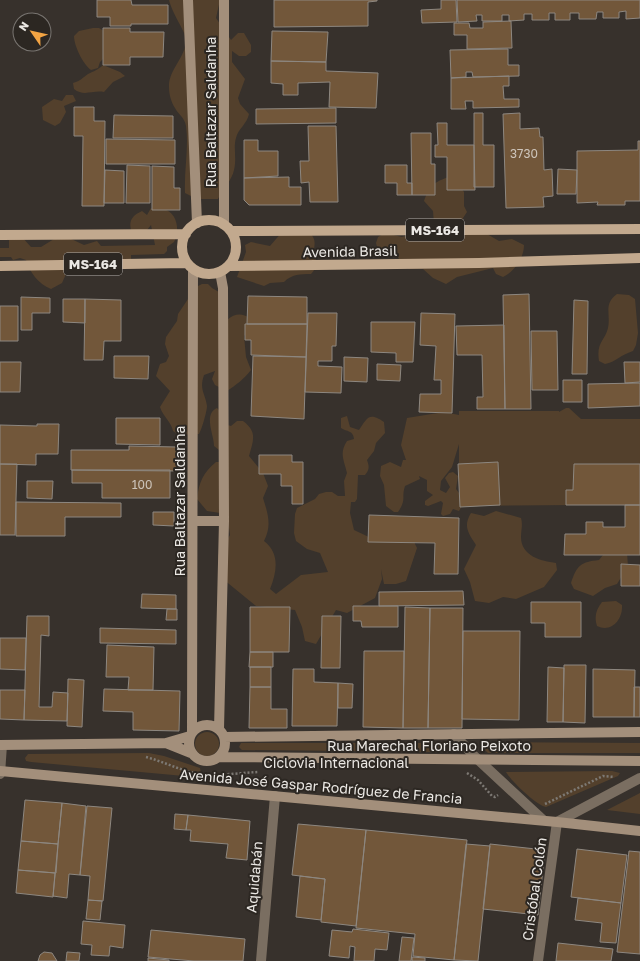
<svg xmlns="http://www.w3.org/2000/svg" width="640" height="961" font-family="'Golos Text',sans-serif">
	<style>
		.green { fill: #53402c; fill-rule: evenodd }
		.building { fill: #72573a; stroke: #8d8780 }
		.lines { fill: none; stroke-linecap: round; stroke-linejoin: round }
		.path { stroke: #7d7974; stroke-width: 2.5; stroke-dasharray: 2 2; stroke-linecap: butt }
		.street { stroke: #7a6e61; stroke-width: 10 }
		.secondary { stroke: #a38f7b; stroke-width: 10 }
		.primary { stroke: #c2a98e; stroke-width: 10 }
		.labels { text-anchor: middle; dominant-baseline: central; stroke-width: 4; stroke-linejoin: round; paint-order: stroke }
		.number-label { font-size: 12px; fill: #cdc4ba }
		.shield { fill: #2c2722; stroke: #b2aeaa; stroke-width: 1 }
		.shield-label { font-size: 13px; font-weight: bold; fill: #ebe8e4 }
		.street-label { font-size: 14px; fill: #ebe8e4; stroke: #2c2722 }
	</style>
	<rect width="100%" height="100%" fill="#37312c"/>
	<path class="green" d="M169,0H220L216,18L231,40L238,33H244L251,45V52L246,56H239L232,51V62L245,79L238,98L240,104L249,114C247,124 238,129 236,138C233,148 237,158 234,170C232,180 223,189 218,199H197L185,193C184,170 189,148 186,126C185,118 178,114 175,108C171,102 169,94 169,87C168,70 187,56 186,39C185,31 172,13 169,0Z
		M93,28H99L104,31L105,57L100,62L98,68L91,70C83,64 74,46 74,36L79,31Z
		M103,65L120,72L125,76L113,82L104,92C92,90 84,97 74,89L73,83C82,80 82,78 88,74C94,71 98,70 103,65Z
		M66,95H73L76,101L64,106L66,112L60,123L55,126L43,120L42,107L54,99L62,101Z
		M452,176L464,192V206L467,212L463,218V226L487,234L499,241L512,239L524,245C524,258 514,272 503,277L496,274L493,268L457,277L446,284L433,278L423,269H410L403,266L395,252L391,251L386,254H379L376,243L378,237L385,233L402,237L414,233L427,235L434,224L433,211L424,201C430,184 436,181 452,176Z
		M151,208C156,211 158,209 163,209C178,212 180,232 174,242L167,247V251L164,254L131,255V259L125,263L112,259L104,270L98,272L71,263L62,283L51,289C38,284 30,272 26,260L20,258L13,260L11,257H0V248H9V240L22,237L31,247H41L54,239L67,237L84,245L97,241L101,246L155,245L151,225L143,235L132,233C128,222 131,216 142,211L147,215Z
		M283,231H308C318,240 314,245 313,256L318,262L316,268L311,274C300,274 292,274 284,282L270,283L264,286L237,277L246,252L245,245L251,242L270,246Z
		M202,284H208L212,288L224,295L227,320C235,313 242,313 250,318L248,331L244,336L246,357L251,370C244,379 236,385 227,391L215,385L212,379L215,371L204,375C199,390 205,392 207,406C207,411 202,429 199,434L179,435L173,431C171,421 163,417 160,407L170,391L156,376L160,364L166,362L169,356L165,344L166,337L177,321L178,314L196,287Z
		M617,294L629,295L635,299L638,333L636,345L633,351C620,355 616,362 605,364L599,361C596,342 605,341 608,328C611,314 603,304 617,294Z
		M217,408L219,410L221,423L231,426L237,421H243C258,432 253,441 249,456L263,473L268,486L263,498C268,514 272,525 264,541C280,553 277,572 270,589L276,594L301,575L328,572L320,553L307,549L296,541L294,533L295,514L297,508L315,499L319,494L326,492H332L338,496H345L344,481L347,473C344,460 339,453 347,441L354,439C353,430 347,432 341,428V418L347,416L350,427L359,430C367,419 368,411 384,422L385,433L376,443L374,451L367,460C369,466 370,469 365,475H358L357,499L355,502H351L350,513L354,530L371,538L414,537L415,544L417,548L406,581L396,584H384L381,569L382,579L375,598L347,613L336,610L316,644L305,641L302,627L295,610L256,606L218,575V555L230,535L227,514L207,511L197,499C199,482 203,473 216,462H220L219,450L214,446C214,435 203,414 217,408Z
		M566,408H569L581,419H640V467L577,505L462,506L459,511L453,509L450,514L443,516L441,514L443,503L441,501L428,506L425,505V501L433,495L427,491V480L419,476L420,479L405,486C401,498 407,499 398,512H394L386,506L384,485L380,476L381,466L390,462L401,467L403,460H406L401,445L407,418L444,412L459,415V411H559V412ZM459,444V493L456,489L458,476L453,472L449,473L445,478L450,487L446,493L440,490L441,481L452,467Z
		M496,511L521,518C523,525 521,530 521,537C521,556 541,561 556,563L557,570L544,587L516,599L503,597L489,603L475,601L470,582L464,569L476,545C468,533 463,526 471,513L484,516Z
		M607,550L627,553L628,566L617,584L605,588L593,596L574,589L571,583C577,565 581,562 599,560Z
		M616,601L622,605C623,620 611,633 597,626C594,616 596,610 602,602Z
		M195 744a12 12 0 1 1 24 0a12 12 0 1 1-24 0Z
		M487,742L640,743V753H488L485,750Z
		M241,743H443L445,745V750L443,752L242,750L239,747Z
		M149,753L164,756L200,768L201,773L195,777L31,762L26,761L25,758L28,754Z
		M612,771L620,773L618,776L546,807C537,806 511,781 506,772Z
		M640,793V814L607,810Z"/>
	<path class="building" d="M97,0H131L132,5H168V24H131V26H110V17H97Z
		M274,0H377V1L368,2V26L274,27Z
		M441,0H456L457,22L422,23L421,10L441,9Z
		M457,0H640V18L626,19V11L619,12V18H603V12H597L596,19H579V13H570V20H555V13H549V20H532V14H524V20L509,21V15H502V21H482V15H476L477,21L458,22Z
		M511,21L512,48L467,49V35H454V23H469L470,28H483V22Z
		M103,28H130V32H164L163,57H130V65H103Z
		M272,31L328,32L326,62L271,61Z
		M508,49V65H519V76L473,77L472,72H466V77L451,78L450,50Z
		M271,61L326,62V71L378,73L376,108L329,107L330,82L298,83V95H283V84L271,83Z
		M509,76V86H503L504,99H519V107L473,108V101H465L466,109H451V78Z
		M74,107H94V121H105L104,206H82L83,136H74Z
		M336,108V123L256,124V109Z
		M474,113H483V145H494V187H474Z
		M520,113V129L539,128L540,137H543L544,170L552,169L553,196L543,197L544,207L506,208L503,114Z
		M114,115L173,116V138H113Z
		M437,123H447V145H474L475,190H447V157H435V145H438Z
		M308,126H336L338,202H310L309,182L301,183L300,161H309Z
		M411,133H431V164H435V195H412Z
		M106,139L175,140V164H106Z
		M244,140H258V151H278V176L244,178Z
		M638,141H640V201H625V205H597L598,202L577,203V151L638,150Z
		M127,165L150,166V203H126Z
		M385,165H407V183H412V195H397V183H385Z
		M152,166L174,167V188H180V210H152Z
		M558,169L577,170L576,194H557Z
		M105,170L124,171V203H104Z
		M289,177V187H301V205H249L244,200V178Z
		M529,294L531,409H505L503,295Z
		M248,296L307,297V324H247Z
		M21,297L50,298V313H32V330H21Z
		M63,299H85V323L63,322Z
		M85,299L121,300V341H104L103,360H84Z
		M574,300L588,301L587,374H572Z
		M0,306H18V341H0Z
		M308,313H337L336,346H332V361H318V366L342,367L341,393L305,392Z
		M421,313L455,314L452,413L419,412L420,394H441V380H434L436,346L420,345Z
		M371,322H415L413,362H396V353L371,352Z
		M245,324H307L306,357L251,355V340H245Z
		M504,325L505,409H477V397H483L482,355H457L456,326Z
		M531,331H557L558,390H532Z
		M114,356H149L148,379L114,378Z
		M253,356L306,357L304,419L251,416Z
		M344,357L368,358L367,382L344,381Z
		M0,362H21L20,392H0Z
		M624,362H640V382L625,383Z
		M377,364L401,365L400,381L377,380Z
		M563,380H582V402H563Z
		M640,383V406L588,408V384Z
		M116,418H160V445L116,444Z
		M37,424H59L58,454H36V465L0,464V425L37,426Z
		M129,446L177,447V471L71,470V450H129Z
		M259,455H292V462H303V504H292V486H281V474H259Z
		M498,462L500,505L460,507L458,464Z
		M0,464H17L15,535H0Z
		M574,464H640V505H566V490H573Z
		M72,470H170V498H102V483H72Z
		M27,481H53L52,499L27,498Z
		M16,502L121,503V517H65V536H16Z
		M625,505H640V555H564L565,534H586V522H603V527H625Z
		M153,512H174V526L153,525Z
		M369,515L459,518L458,574H434L435,543L368,542Z
		M621,564L640,565V586H621Z
		M463,591L464,605L379,606V592Z
		M142,594L176,595V609L141,608Z
		M531,602H581V637H545V623H531Z
		M353,606H398V627H362L361,621H353Z
		M250,607H290L289,652H250Z
		M405,607L430,608L428,728H403Z
		M430,608H463L462,728H428Z
		M167,609H177V620H166Z
		M27,616H49V636L41,635L39,707H52L53,692L68,693L67,721L24,720Z
		M322,616H341L340,668H321Z
		M100,628L176,630V644L100,643Z
		M463,631H520L519,720L462,719Z
		M0,638H26L25,670L0,669Z
		M107,645L154,647L153,690H128L129,677H106Z
		M364,651H404L403,728L363,727Z
		M250,652H273V667H249Z
		M564,665H586L585,723L563,722Z
		M250,667H271V687H250Z
		M548,667L564,668L563,722H547Z
		M293,669H314V682L338,683L337,726H292Z
		M593,669L635,670L634,717H593Z
		M68,679L84,680L82,727L67,726Z
		M338,683L353,684L352,708H338Z
		M250,687H271V709H287V728H249Z
		M634,687H640V717H634Z
		M104,689L180,691L179,731L133,730V712L103,711Z
		M0,690H25L24,720L0,719Z
		M25,800L62,803L58,844L21,841Z
		M62,803L86,806L80,875L69,874L67,898L53,896Z
		M87,806L112,808L103,901L88,900L90,876L80,875Z
		M175,814L188,815L186,830L174,829Z
		M188,815L250,821L247,860L226,858L228,844L190,841L191,830H186Z
		M298,824L366,830L356,926L321,922L325,879L292,875Z
		M366,830L467,840L454,960L413,956L415,934L356,928Z
		M21,841L58,844L56,873L18,870Z
		M466,844L490,846L478,961L454,960Z
		M490,844L545,850L538,915L483,909Z
		M577,849L627,855L621,903L571,897Z
		M629,851L640,852V954L617,952Z
		M18,870L55,873L53,897L16,893Z
		M300,876L325,879L321,920L296,917Z
		M578,898L621,903L616,943L600,942L602,923L575,920Z
		M88,900L102,901L100,920L86,919Z
		M83,921L125,925L123,948L110,946L109,956L91,955L92,945L81,944Z
		M353,929L389,933L387,950L375,949L374,961H354L355,947L350,946L349,958L329,956L332,930L352,932Z
		M151,930L245,939L243,961H194L148,957Z
		M402,937L414,938L411,961H399Z
		M558,943L613,949L611,961H556Z
		M44,952L52,953L57,961H38L40,955Z
		M67,952L80,953L79,961H66Z
		M412,957L425,958V961H412Z
		M148,958L169,960V961H148Z"/>
	<g class="lines">
		<path class="path" d="M146,757C161,761 173,767 187,771C209,778 235,773 258,772
			M467,773L478,780L492,796L495,797L498,795
			M545,804L603,776L614,777"/>
		<path class="street" d="M454,734L473,755L543,820
			M0,774L2,745
			M261,961L275,796
			M538,961L557,822L640,778"/>
		<path class="secondary" d="M188,0L197,223
			M224,0V225
			M194,521H224
			M189 743a18 18 0 1 1 36 0a18 18 0 1 1-36 0Z
			M219,729L224,521L223,288L220,272
			M192,733L193,270
			M224,737L640,732
			M166,743L191,753
			M0,745L166,743L190,736
			M219,757L640,761
			M0,771L557,822L640,831"/>
		<path class="primary" d="M182 247a27 27 0 1 1 54 0a27 27 0 1 1-54 0Z
			M231,231L640,229
			M0,235L186,234
			M0,266L186,263
			M228,266L479,263L640,258"/>
	</g>
	<g class="labels">
		<g class="number-label">
			<text x="524" y="153">3730</text>
			<text x="142" y="484">100</text>
		</g>
		<g class="shield">
			<rect x="406" y="219" width="58" height="22" rx="3"/>
			<rect x="64" y="253" width="58" height="22" rx="3"/>
		</g>
		<g class="shield-label">
			<text x="435" y="230">MS-164</text>
			<text x="93" y="264">MS-164</text>
		</g>
		<g class="street-label">
			<text transform="translate(210 112) rotate(-90)">Rua Baltazar Saldanha</text>
			<text transform="translate(350 251) rotate(-1)">Avenida Brasil</text>
			<text transform="translate(179 501) rotate(-90)">Rua Baltazar Saldanha</text>
			<text x="429" y="745">Rua Marechal Floriano Peixoto</text>
			<text x="336" y="762">Ciclovia Internacional</text>
			<text transform="translate(321 786) rotate(5)">Avenida José Gaspar Rodríguez de Francia</text>
			<text transform="translate(254 877) rotate(-85)">Aquidabán</text>
			<text transform="translate(534 889) rotate(-82)">Cristóbal Colón</text>
		</g>
	</g>
	<g transform="translate(32 32) rotate(304)"><circle r="19" fill="#2c2722" stroke="#787470"/>
	<path d="M0-3L7 15L0 10L-7 15Z" fill="#f3a443"/>
	<text y="-6" font-size="11" font-weight="bold" text-anchor="middle" fill="#ebe8e4">N</text>
	</g>
</svg>
